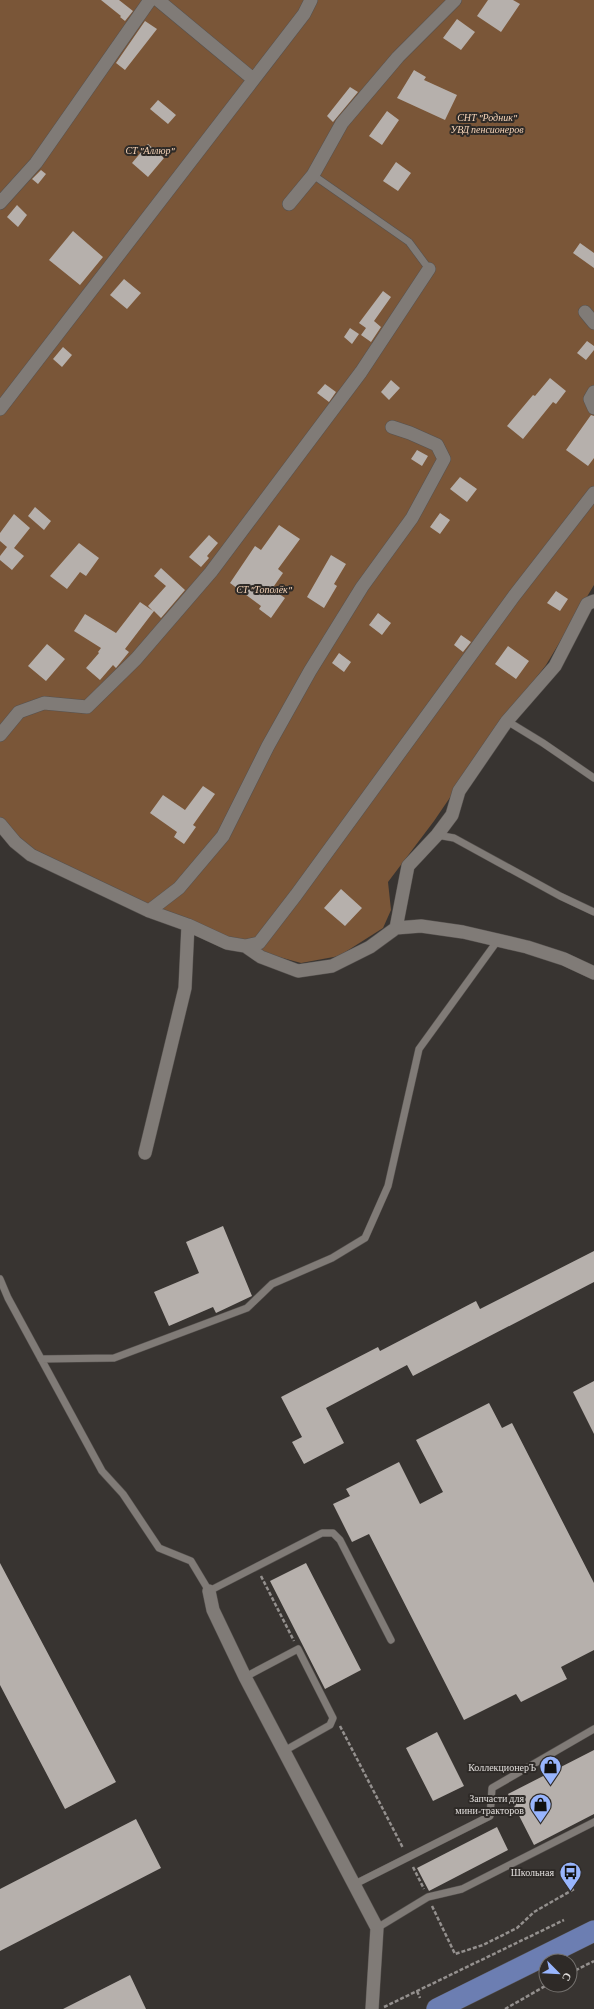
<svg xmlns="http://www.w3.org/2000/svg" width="594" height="2009" font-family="'Crimson Pro',serif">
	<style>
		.green { fill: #7a5638 }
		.building { fill: #b6b0ac }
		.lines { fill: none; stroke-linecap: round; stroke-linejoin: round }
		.service-casing { stroke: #56524f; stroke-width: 8 }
		.minor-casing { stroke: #56524f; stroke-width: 14 }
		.primary-casing { stroke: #56524f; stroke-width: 22 }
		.path { stroke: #94908e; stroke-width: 2.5; stroke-dasharray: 4 2; stroke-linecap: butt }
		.service { stroke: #807b77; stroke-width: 7 }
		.minor { stroke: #807b77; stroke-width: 13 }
		.primary { stroke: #6c7eb2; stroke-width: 21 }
		.labels { text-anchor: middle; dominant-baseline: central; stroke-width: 4; stroke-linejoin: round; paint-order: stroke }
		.park-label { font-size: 10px; font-style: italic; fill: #f6d4b8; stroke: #2e2a27 }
		.poi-label { font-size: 10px; fill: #e0dddb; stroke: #2e2a27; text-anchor: end }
	</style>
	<rect width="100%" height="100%" fill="#383431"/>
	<path class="green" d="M0,0H594V585L546,665L500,724L434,821L388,882L391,910L383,928L339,956L301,963L261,952L150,906L21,843L0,817Z"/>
	<path class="building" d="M101,0H119L133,11L125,21L120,17L121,16Z
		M488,0H513L520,4L501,32L477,16Z
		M457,19L475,32L461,50L443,38Z
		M145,21L157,29L125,70L116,63Z
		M414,70L426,77L424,80L457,95L445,120L397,98Z
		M350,87L358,92L333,122L327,116Z
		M158,100L176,115L168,124L150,109Z
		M387,111L399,120L382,145L369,136Z
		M148,144L164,158L148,177L132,163Z
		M396,162L411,173L398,191L383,181Z
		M41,170L46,174L38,184L32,179Z
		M17,205L27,215L18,227L7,217Z
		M73,231L103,257L80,285L49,260Z
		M580,243L594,253V268L573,253Z
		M124,279L141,293L127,309L110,295Z
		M383,291L391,297L374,321L381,327L371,342L361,335L366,328L359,323Z
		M350,328L359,334L352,344L344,337Z
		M587,341L594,346V350L586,360L577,353Z
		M63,347L72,355L62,367L53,359Z
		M550,378L566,391L556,404L553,402L523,439L507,426L533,395L535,396Z
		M391,380L400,388L389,400L381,392Z
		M325,384L336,392L329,402L317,393Z
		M591,415L594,416V458L588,466L566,450Z
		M417,450L428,456L422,466L411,459Z
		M460,477L477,489L467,502L450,489Z
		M35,507L51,521L44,530L28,516Z
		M440,513L450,520L440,534L430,527Z
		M14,514L30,528L14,548L24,556L12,570L0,560V556L7,547L0,541V533Z
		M279,525L300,539L278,569L283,573L272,589L285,598L271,618L259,609L261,606L230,583L255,546L261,550Z
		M209,535L218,543L207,556L209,558L201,567L189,557Z
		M79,543L99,558L86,576L80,572L67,589L50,576Z
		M331,555L346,564L334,584L337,586L324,608L307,597Z
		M161,568L185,590L161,618L154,611L125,649L129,652L116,668L113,665L100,680L86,668L99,653L98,652L101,648L74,631L85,614L116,633L140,602L153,611L148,606L166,586L154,576Z
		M556,591L568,599L560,611L547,603Z
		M378,613L391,623L382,635L369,625Z
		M461,635L471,642L463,652L454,645Z
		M47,644L65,659L46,681L28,666Z
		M508,646L529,661L516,679L495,664Z
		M339,653L351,662L344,672L332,663Z
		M203,786L215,794L193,825L196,827L184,844L174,837L177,832L150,813L163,795L185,810Z
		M341,889L362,908L345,926L324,908Z
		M223,1226L252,1296L216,1313L213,1307L169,1326L154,1292L199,1273L186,1242Z
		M594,1251V1282L413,1376L407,1365L326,1408L344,1443L304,1464L292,1442L302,1437L281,1397L378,1347L380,1351L476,1301L480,1309Z
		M594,1381V1434L573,1392Z
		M489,1403L502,1428L512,1423L594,1583V1650L561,1667L567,1679L521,1702L516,1694L464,1720L369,1534L352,1542L333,1504L350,1496L346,1489L399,1462L420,1504L443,1492L416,1440Z
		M0,1563L116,1782L65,1809L0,1685Z
		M306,1563L361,1670L325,1689L270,1581Z
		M437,1732L464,1786L433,1801L406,1748Z
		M594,1750V1814L534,1845L508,1794Z
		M136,1819L161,1868L0,1951V1889Z
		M497,1827L508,1850L429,1891L417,1868Z
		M130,1975L146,2009H63Z"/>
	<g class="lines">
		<defs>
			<path id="service" d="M313,175L409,242L429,269
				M507,721L543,743L594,778
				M437,835L454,838L560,896L594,912
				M0,1279L8,1298L102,1471L123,1494L159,1548L191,1561L209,1591L322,1533H333L340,1540L391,1640
				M41,1359L114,1358L247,1308L272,1284L332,1258L365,1238L388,1186L419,1049L498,940
				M245,1677L298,1649L333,1718L330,1725L284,1751
				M355,1884L490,1816L492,1788L594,1729
				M377,1928L428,1897L462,1889L594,1822"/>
			<path id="minor" d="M158,0L253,79
				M0,203L36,163L150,0
				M289,204L313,175L342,123L398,57L455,0
				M585,312L594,323
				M594,392L590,399L594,408
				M0,409L304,14L311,0
				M0,735L19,712L44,703L87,707L136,659L211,572L361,372L429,269
				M0,824L15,842L31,855L149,911L188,925L227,943L245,946L261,957L298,971L332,966L370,947L396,928L421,926L463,932L527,947L564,959L594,973
				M149,911L179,888L223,836L268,746L310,671L362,587L412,518L444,459L437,445L410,433L392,427
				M396,928L408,866L437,835L452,815L459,791L507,721L555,666L587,604L594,601
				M245,946L259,943L296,895L514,596L594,493
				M145,1153L185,988L188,925
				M209,1591L213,1610L245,1677L377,1928L372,2009"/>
			<path id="primary" d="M437,2009L594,1931"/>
		</defs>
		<use href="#service" class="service-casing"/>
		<use href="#minor" class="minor-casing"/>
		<use href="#primary" class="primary-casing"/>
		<path class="path" d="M261,1576L294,1641
			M340,1726L403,1848
			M413,1867L424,1889
			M432,1906L455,1954L483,1945L517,1928L534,1912L574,1889
			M570,1973L594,1961
			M417,1991L420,1998
			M384,2007L564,1920
			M505,2009L547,1985"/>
		<use href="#service" class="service"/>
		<use href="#minor" class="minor"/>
		<use href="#primary" class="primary"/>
	</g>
	<defs>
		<symbol id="shop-pin" viewBox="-11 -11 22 30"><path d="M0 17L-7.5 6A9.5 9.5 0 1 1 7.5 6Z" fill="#98b5fd" stroke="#2e2a27"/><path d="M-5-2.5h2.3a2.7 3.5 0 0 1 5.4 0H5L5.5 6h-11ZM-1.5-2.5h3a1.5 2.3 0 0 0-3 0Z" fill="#111"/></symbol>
		<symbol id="bus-pin" viewBox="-11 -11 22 30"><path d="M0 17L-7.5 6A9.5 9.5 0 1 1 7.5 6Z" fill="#98b5fd" stroke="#2e2a27"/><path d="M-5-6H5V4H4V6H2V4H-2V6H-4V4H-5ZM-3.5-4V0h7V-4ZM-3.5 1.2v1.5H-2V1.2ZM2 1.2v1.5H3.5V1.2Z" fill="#111"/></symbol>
	</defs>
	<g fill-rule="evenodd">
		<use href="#shop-pin" x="538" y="1754" width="25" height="34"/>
		<use href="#shop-pin" x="528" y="1792" width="25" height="34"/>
		<use href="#bus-pin" x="558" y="1860" width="25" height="34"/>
	</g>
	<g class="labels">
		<g class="park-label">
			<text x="487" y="117">СНТ "Родник"<tspan x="487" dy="12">УВД пенсионеров</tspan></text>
			<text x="150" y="150">СТ "Аллюр"</text>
			<text x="264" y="589">СТ "Тополёк"</text>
		</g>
		<g class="poi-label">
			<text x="536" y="1767">КоллекционерЪ</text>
			<text x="524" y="1798">Запчасти для<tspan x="524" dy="12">мини-тракторов</tspan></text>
			<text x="554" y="1872">Школьная</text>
		</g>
	</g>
	<g transform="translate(558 1973) rotate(114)"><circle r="19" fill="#2e2a27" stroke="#75726f"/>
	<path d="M0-3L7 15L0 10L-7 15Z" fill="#98b5fd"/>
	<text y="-6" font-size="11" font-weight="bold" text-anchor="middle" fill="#e0dddb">С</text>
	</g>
</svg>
